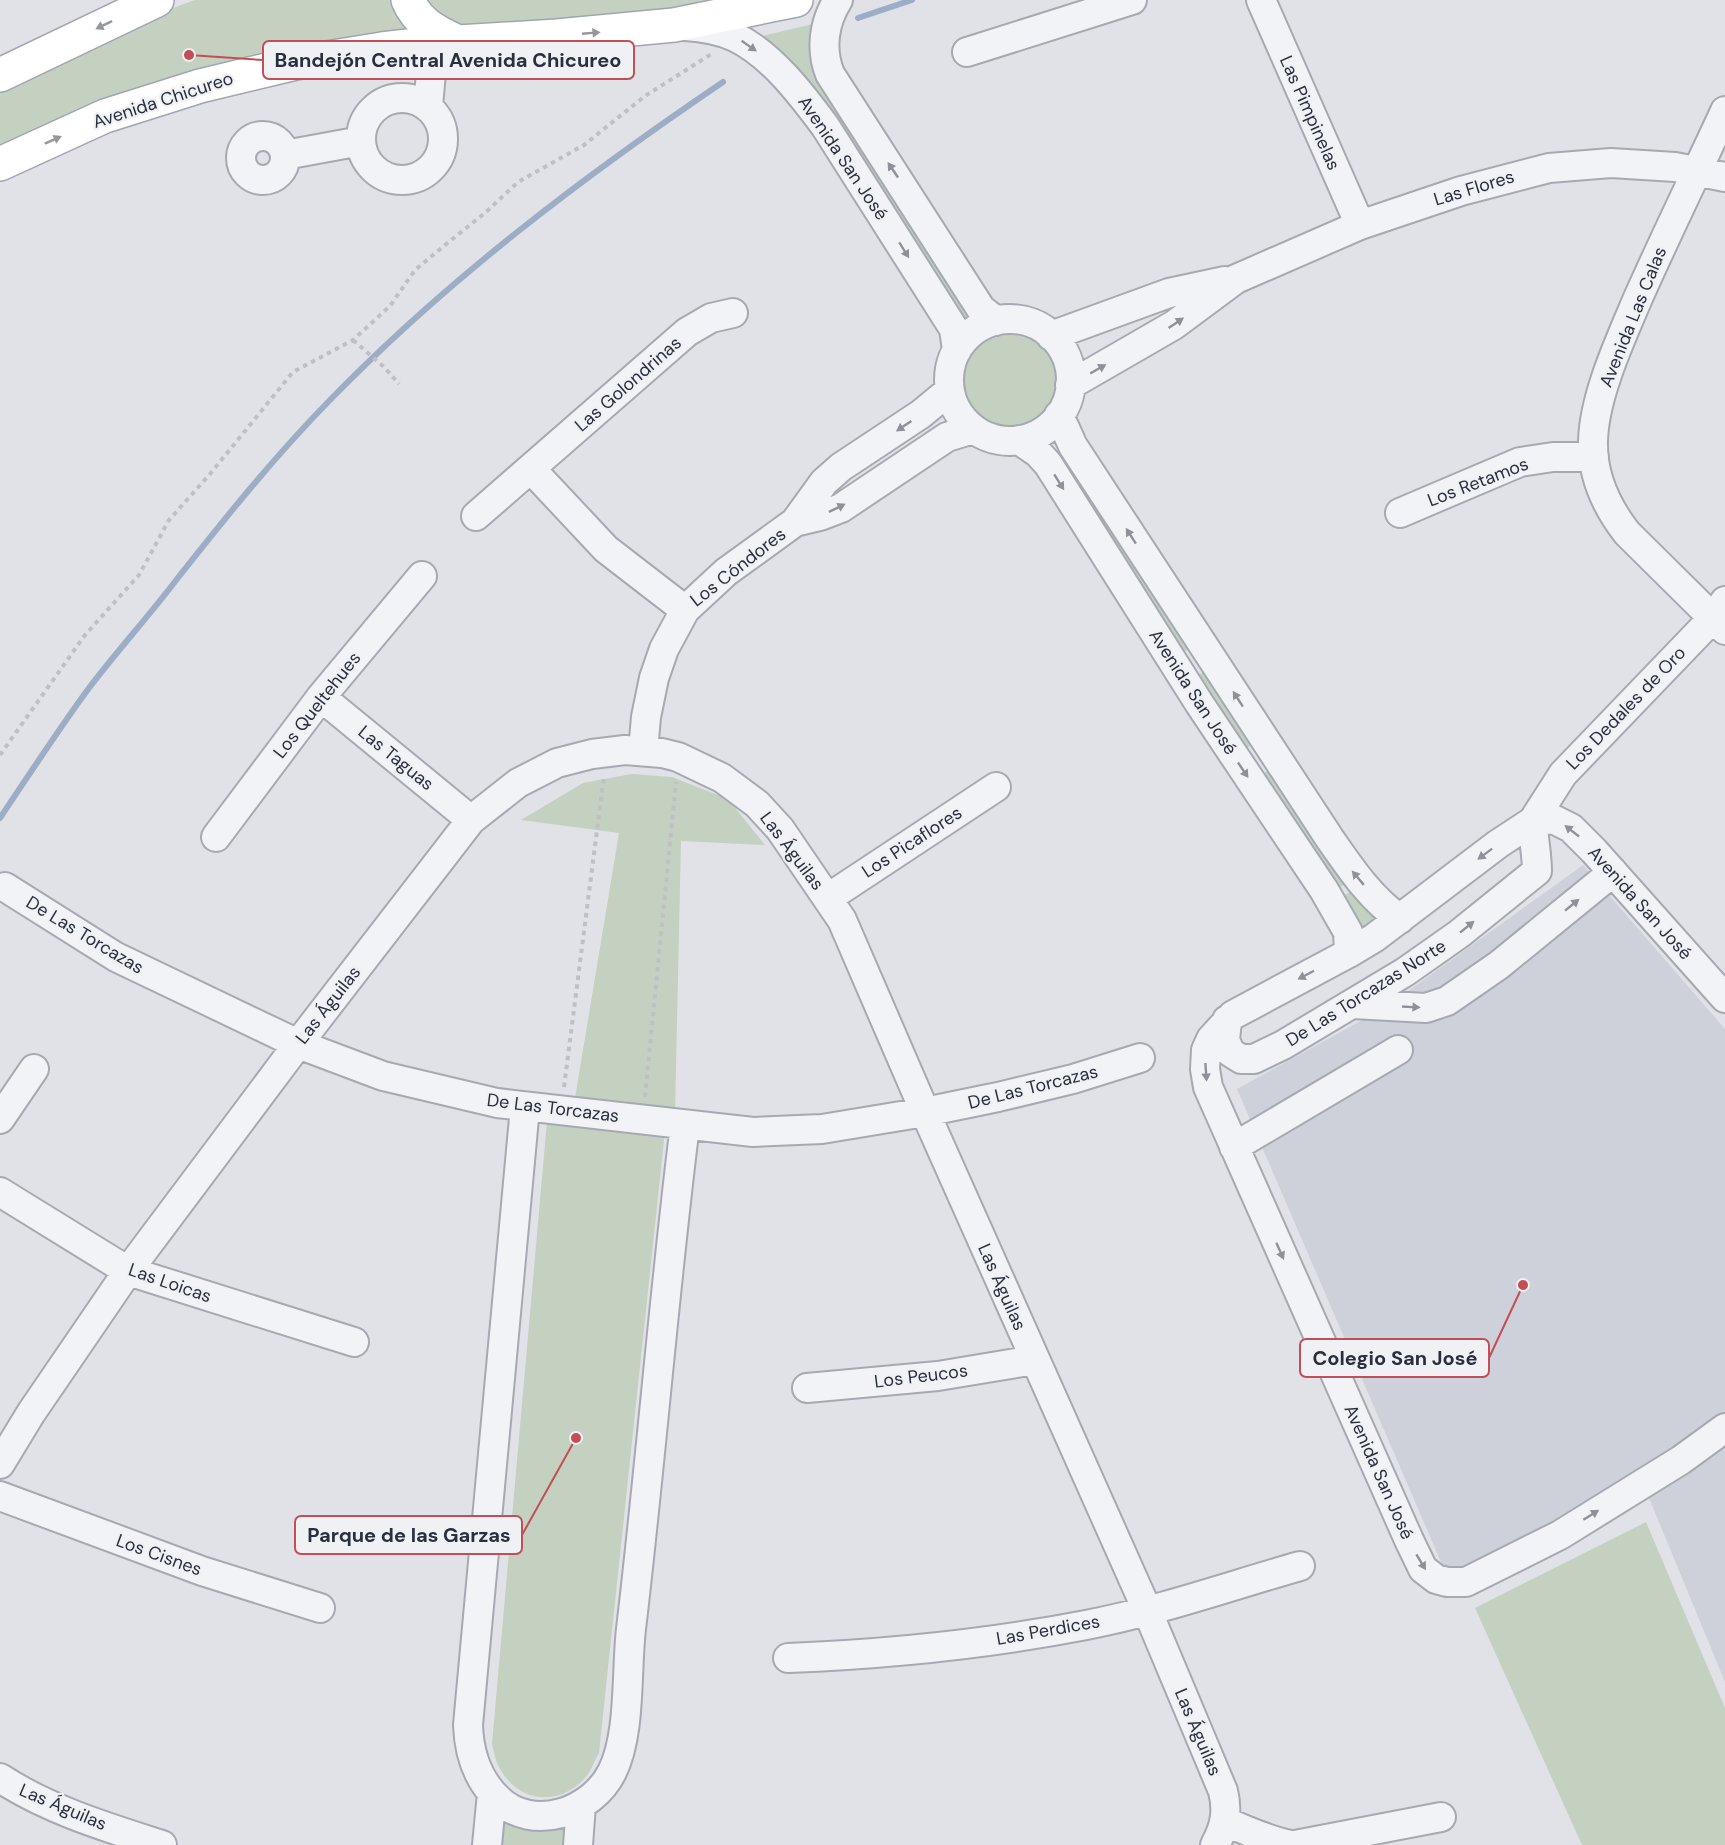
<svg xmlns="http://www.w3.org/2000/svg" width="1725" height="1845" font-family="'DM Sans',sans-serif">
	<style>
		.built { fill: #ced1d9 }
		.green { fill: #c4d1c1 }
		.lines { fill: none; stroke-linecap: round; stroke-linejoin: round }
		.stream { stroke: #9dadc5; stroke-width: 6 }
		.minor-casing { stroke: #a6a9b1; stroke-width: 32 }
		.major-casing { stroke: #a0a5b2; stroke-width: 36 }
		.path { stroke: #bec0c6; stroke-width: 4; stroke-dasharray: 4.5 4.5; stroke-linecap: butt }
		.minor { stroke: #f2f3f6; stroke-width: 28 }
		.major { stroke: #fff; stroke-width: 33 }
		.oneway { fill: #94979e }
		.oneway2 { fill: #8e919a }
		.labels { text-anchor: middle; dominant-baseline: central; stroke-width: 4.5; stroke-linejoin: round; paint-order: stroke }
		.street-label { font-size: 18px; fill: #2a2f3d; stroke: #eff1f5 }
		.leader { fill: none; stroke: #c34e55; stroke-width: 2 }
		.callout-dot { fill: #c34e55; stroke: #eff1f5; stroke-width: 2 }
		.callout { fill: #eff1f5; stroke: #c34e55; stroke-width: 2 }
		.callout-label { font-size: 20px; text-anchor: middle; font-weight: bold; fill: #2a2f3d }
	</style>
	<rect width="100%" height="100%" fill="#e0e2e7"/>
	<path class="built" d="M1583,865L1725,1029V1682L1642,1481L1469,1567L1444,1569L1237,1089L1386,1007Z"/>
	<path class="green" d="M195,0H722L613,17L498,22L162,81L0,152V91L115,29Z
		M813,24L975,318L965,324L754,38Z
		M964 381a46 46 0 1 1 92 0a46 46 0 1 1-92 0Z
		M1101,507L1191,648L1182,653L1089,515Z
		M1206,670L1253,744L1244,750L1197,676Z
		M1268,770L1346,883L1336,890L1261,776Z
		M632,774L672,777L728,799L765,845L681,841L675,1112L574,1104L619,833L521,820L583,783Z
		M1350,892L1377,917V920L1355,934L1342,896Z
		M547,1121L665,1131L599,1753C594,1761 591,1772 585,1778C558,1808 517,1802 499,1767C495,1760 494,1751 492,1744Z
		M1646,1522L1725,1708V1845H1582L1475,1608Z
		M495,1816L565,1824L563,1845H492Z"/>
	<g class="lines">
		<path class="stream" d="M858,18L912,0
			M0,818C29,775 58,730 89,688C117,651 149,616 177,579C226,517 275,456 330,400C448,279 583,177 723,82"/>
		<defs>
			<path id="minor" d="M838,0C824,22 820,49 830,74L981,309L996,321
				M1261,0L1360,225
				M685,26C702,27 720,30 735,37C771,54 802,95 825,126L954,329L957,350
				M425,44L431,73L428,106
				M967,52L1132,0
				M361 139a41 41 0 1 1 82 0a41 41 0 1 1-82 0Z
				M1725,111C1696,174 1666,235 1638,298C1621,338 1594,396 1593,441C1592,476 1606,506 1627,533L1725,630
				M241 158a22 22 0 1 1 44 0a22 22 0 1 1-44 0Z
				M285,155L361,141
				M949 380a61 61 0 1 1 122 0a61 61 0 1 1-122 0Z
				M1051,336L1169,293L1225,281
				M1070,385L1174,325L1236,279L1360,225L1461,191L1549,168L1611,163L1675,167L1725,177
				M1059,415L1073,446L1330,839C1351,869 1370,898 1400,919
				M1019,440L1038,453L1048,464L1199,703L1324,890L1348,932L1349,953
				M531,469L606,549L685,610
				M1400,513L1520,462L1553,457H1594
				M476,516L687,332L711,318L733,313
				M795,522L820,516L841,508L947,437L973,429
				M321,697L471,820
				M643,751L646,717L654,678L664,649L685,610L726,572L795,522L824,482L841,467L921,414L950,390
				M1533,821L1563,774L1713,618L1725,601
				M216,837L321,697L422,576
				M5,887L116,957L298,1044L383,1076L497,1103L753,1132L822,1129L925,1112L998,1097L1073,1079L1140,1058
				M828,898L996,787
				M1725,998L1594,851L1571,828L1553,819L1533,821L1498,844L1374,938L1349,953L1233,1015L1211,1039L1206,1050L1205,1069L1208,1087L1409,1540L1423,1569L1436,1579L1447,1582H1466L1560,1535L1681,1460L1725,1428
				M1353,1004L1426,1008L1447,1001L1499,965L1613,872
				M1227,1020L1225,1040L1230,1052L1241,1059H1254L1283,1045L1405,972L1459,934L1537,871C1537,854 1533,838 1533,821
				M525,1107L468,1725C469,1753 477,1779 498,1799C533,1833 592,1812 612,1772C631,1734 626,1672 631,1629C651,1461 664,1292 685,1125
				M0,1119L34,1069
				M1234,1147L1398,1050
				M0,1192L128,1271L354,1342
				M807,1388L938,1376L1035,1360
				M0,1464L31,1413L128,1271L298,1044L471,820L518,783L557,763L592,754L625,750L662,753L678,757L722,778L757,804L780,829L842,920L925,1112L1147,1610L1223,1791C1228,1811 1225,1827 1215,1845
				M0,1496L202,1571L320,1608
				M788,1658C888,1654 988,1644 1086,1625C1159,1611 1230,1586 1300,1566
				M0,1778C49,1810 106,1827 162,1845
				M1225,1822C1247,1830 1268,1841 1291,1845
				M487,1845L492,1793
				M578,1845L581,1805
				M1295,1845L1441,1817"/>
			<path id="major" d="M408,0C417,22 436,32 456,41
				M0,75L157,0
				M0,164L105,116L200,86L296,63L382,49L425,44L557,36L674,25L796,0"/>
		</defs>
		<use href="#minor" class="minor-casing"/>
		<use href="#major" class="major-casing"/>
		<path class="path" d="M353,340L384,367L399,384
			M0,755L85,635L139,575L169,520L210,474L293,372L353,340L390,306L415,270L450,241L485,213L518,182L584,145L645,96L713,53
			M564,1087L604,776
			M645,1097L676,782"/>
		<use href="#minor" class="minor"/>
		<use href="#major" class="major"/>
	</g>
	<defs><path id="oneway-solid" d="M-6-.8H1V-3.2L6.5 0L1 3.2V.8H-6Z" transform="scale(1.5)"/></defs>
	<g class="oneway">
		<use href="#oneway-solid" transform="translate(104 25) rotate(154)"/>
		<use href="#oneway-solid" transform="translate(591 33) rotate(-5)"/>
		<use href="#oneway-solid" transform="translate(53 140) rotate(-24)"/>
	</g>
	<g class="oneway2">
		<use href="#oneway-solid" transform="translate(749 46) rotate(35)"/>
		<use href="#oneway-solid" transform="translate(893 170) rotate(-124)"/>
		<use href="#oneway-solid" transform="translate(904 250) rotate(58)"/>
		<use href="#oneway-solid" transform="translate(1176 323) rotate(-34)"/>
		<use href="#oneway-solid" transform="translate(1098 369) rotate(-30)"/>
		<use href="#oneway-solid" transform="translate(904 426) rotate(146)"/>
		<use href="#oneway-solid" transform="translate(1059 482) rotate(58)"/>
		<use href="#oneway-solid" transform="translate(837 508) rotate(-26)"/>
		<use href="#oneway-solid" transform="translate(1131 536) rotate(-123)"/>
		<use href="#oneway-solid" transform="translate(1238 699) rotate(-123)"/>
		<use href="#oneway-solid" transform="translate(1243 770) rotate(56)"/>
		<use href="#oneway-solid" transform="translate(1572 831) rotate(-142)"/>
		<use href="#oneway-solid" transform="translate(1485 854) rotate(143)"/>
		<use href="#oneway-solid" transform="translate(1358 878) rotate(-130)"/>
		<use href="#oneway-solid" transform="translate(1572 905) rotate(-39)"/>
		<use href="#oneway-solid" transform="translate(1467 927) rotate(-39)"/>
		<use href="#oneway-solid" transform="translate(1306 975) rotate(152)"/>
		<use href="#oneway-solid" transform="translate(1411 1007) rotate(3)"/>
		<use href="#oneway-solid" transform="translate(1206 1072) rotate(86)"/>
		<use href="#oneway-solid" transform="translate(1280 1251) rotate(66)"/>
		<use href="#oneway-solid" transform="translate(1591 1515) rotate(-32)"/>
		<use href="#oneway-solid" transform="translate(1421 1562) rotate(59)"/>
	</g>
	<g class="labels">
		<g class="street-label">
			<text transform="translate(163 100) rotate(-18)">Avenida Chicureo</text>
			<text transform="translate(1310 113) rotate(66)">Las Pimpinelas</text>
			<text transform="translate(843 158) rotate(56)">Avenida San José</text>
			<text transform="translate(1474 188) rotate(-17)">Las Flores</text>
			<text transform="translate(1633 317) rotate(-68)">Avenida Las Calas</text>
			<text transform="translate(628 384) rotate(-41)">Las Golondrinas</text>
			<text transform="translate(1478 482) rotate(-21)">Los Retamos</text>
			<text transform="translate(738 567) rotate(-38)">Los Cóndores</text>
			<text transform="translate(1193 692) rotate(57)">Avenida San José</text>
			<text transform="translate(317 705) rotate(-52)">Los Queltehues</text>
			<text transform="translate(1626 708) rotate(-46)">Los Dedales de Oro</text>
			<text transform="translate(396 758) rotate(39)">Las Taguas</text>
			<text transform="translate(912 842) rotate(-33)">Los Picaflores</text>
			<text transform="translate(792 851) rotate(53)">Las Águilas</text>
			<text transform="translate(1640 903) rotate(48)">Avenida San José</text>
			<text transform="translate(85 935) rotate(31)">De Las Torcazas</text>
			<text transform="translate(1366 993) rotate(-32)">De Las Torcazas Norte</text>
			<text transform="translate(328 1005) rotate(-52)">Las Águilas</text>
			<text transform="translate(1033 1087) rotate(-14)">De Las Torcazas</text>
			<text transform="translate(553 1108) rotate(7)">De Las Torcazas</text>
			<text transform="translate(170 1283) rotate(19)">Las Loicas</text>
			<text transform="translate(1002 1287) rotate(66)">Las Águilas</text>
			<text transform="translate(921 1376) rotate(-7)">Los Peucos</text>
			<text transform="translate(1379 1472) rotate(66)">Avenida San José</text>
			<text transform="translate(159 1555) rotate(20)">Los Cisnes</text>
			<text transform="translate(1048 1630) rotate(-10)">Las Perdices</text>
			<text transform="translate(1198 1732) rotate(67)">Las Águilas</text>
			<text transform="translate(63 1807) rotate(23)">Las Águilas</text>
		</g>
	</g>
	<path class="leader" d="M189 55L263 60M1523 1285L1489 1358M576 1438L522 1535"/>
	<g class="callout-dot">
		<circle cx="189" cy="55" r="6"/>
		<circle cx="1523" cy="1285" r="6"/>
		<circle cx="576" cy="1438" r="6"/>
	</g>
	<g class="callout">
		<rect x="263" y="41" width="371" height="38" rx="6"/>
		<rect x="1300" y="1339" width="189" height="38" rx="6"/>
		<rect x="295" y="1516" width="227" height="38" rx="6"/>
	</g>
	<g class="callout-label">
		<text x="448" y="67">Bandejón Central Avenida Chicureo</text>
		<text x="1395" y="1365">Colegio San José</text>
		<text x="409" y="1542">Parque de las Garzas</text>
	</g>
</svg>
